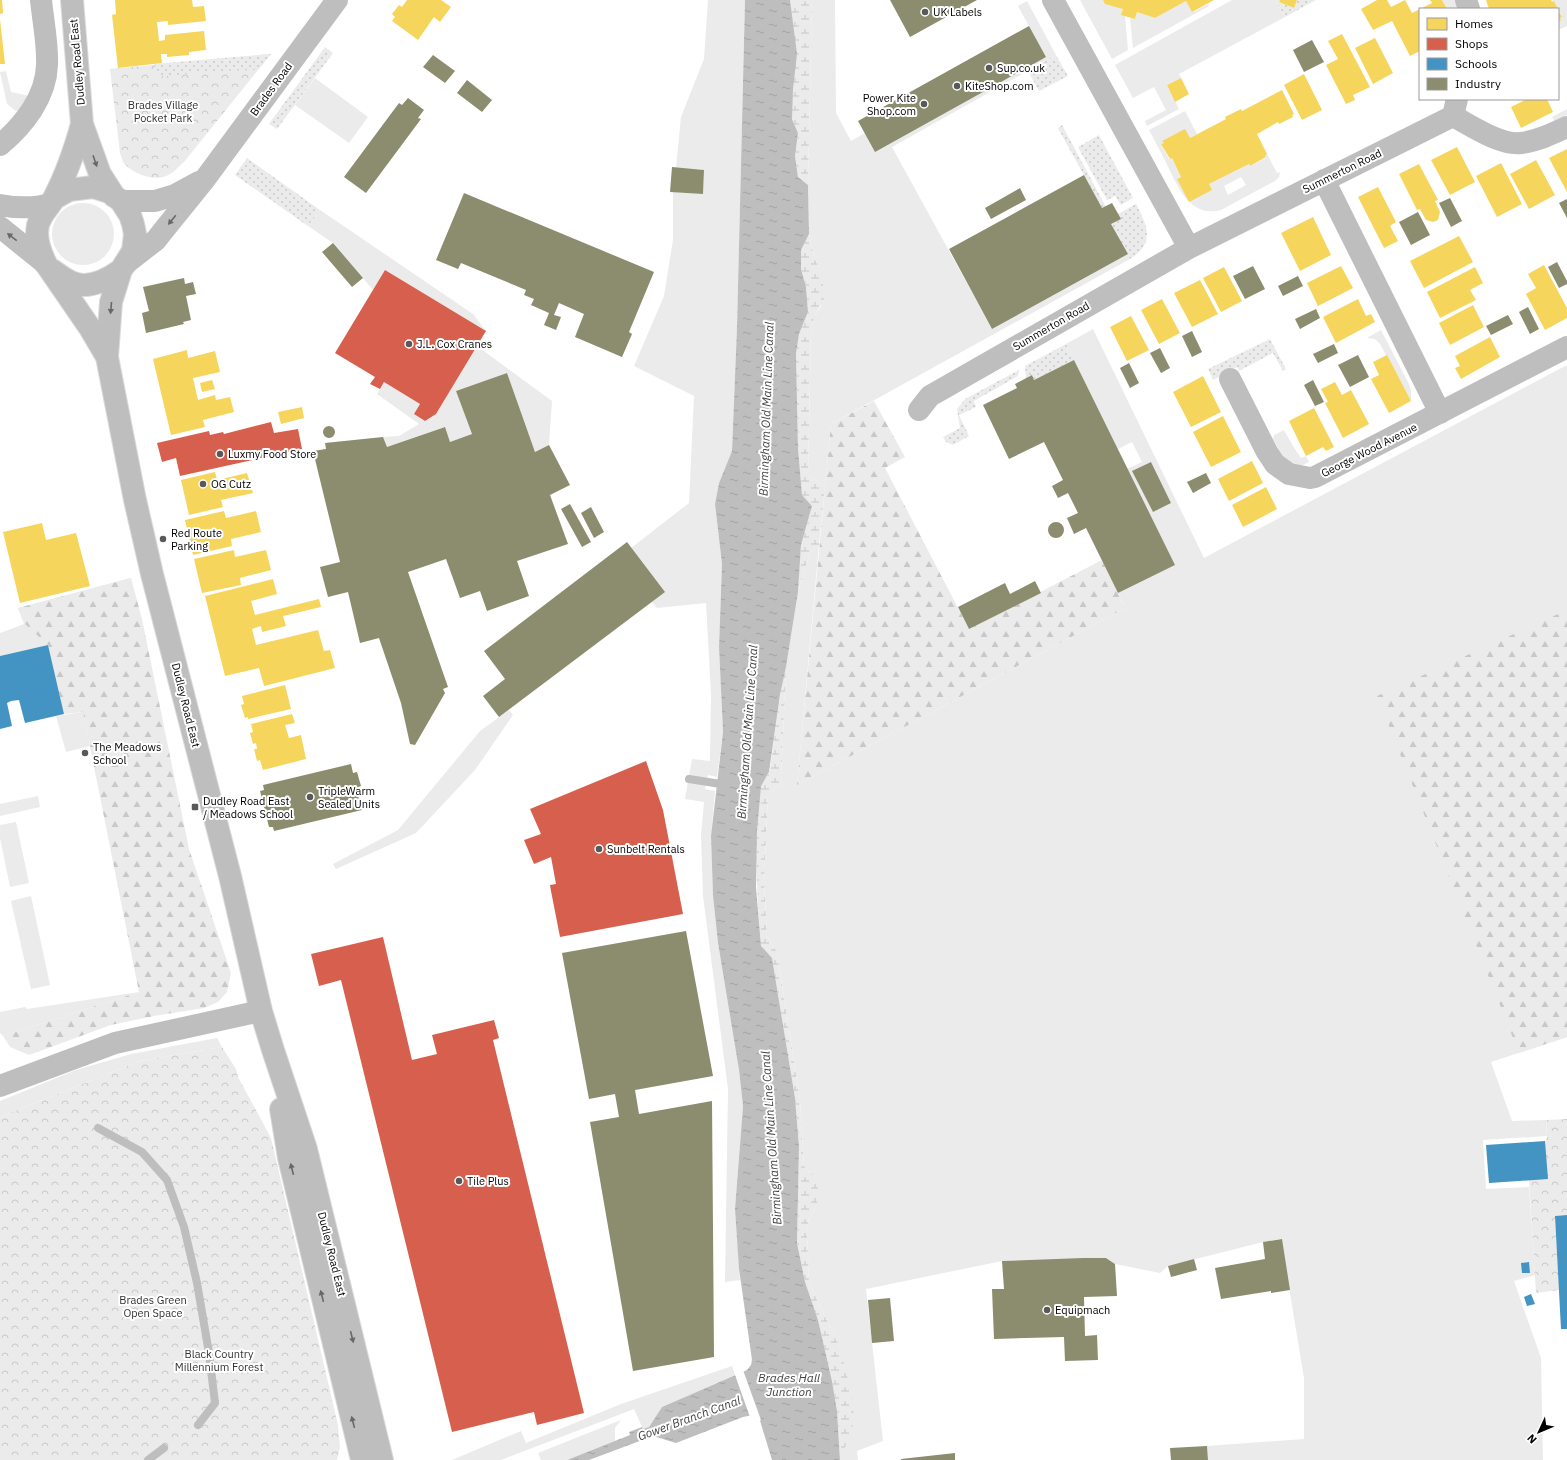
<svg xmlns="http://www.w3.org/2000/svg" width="1567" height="1460" font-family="'IBM Plex Sans',sans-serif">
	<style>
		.grass { fill: #ebebeb; fill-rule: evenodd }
		.forest { fill: url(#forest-firs) }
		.wetland { fill: url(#wetland-marsh) }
		.park { fill: url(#park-crowns) }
		.garden { fill: url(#garden-dots) }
		.water { fill: url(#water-ripples) }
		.pier { fill: #fff }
		.homes { fill: #f6d55c }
		.shops { fill: #d6604d }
		.schools { fill: #4393c3 }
		.industry { fill: #8c8c6e }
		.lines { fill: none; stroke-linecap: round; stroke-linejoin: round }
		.stream { stroke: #bebebe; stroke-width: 8 }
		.major-casing { stroke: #dbdbdb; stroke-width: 24 }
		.minor { stroke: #bebebe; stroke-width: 22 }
		.major { stroke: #bebebe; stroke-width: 22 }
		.oneway { fill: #686868 }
		.poi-dot { fill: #595959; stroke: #fff; stroke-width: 1.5 }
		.labels { text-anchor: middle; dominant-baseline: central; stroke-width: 4; stroke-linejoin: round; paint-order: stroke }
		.poi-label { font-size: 11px; fill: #000; stroke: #fff; text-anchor: start }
		.street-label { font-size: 11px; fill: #000; stroke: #fff }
		.park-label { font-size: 11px; fill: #323232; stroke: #fff }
		.water-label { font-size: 12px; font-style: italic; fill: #434343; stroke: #fff }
	</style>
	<defs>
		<pattern id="forest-firs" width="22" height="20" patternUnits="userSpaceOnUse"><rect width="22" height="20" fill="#ebebeb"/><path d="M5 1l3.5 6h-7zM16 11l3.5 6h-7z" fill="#c8c8c8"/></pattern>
		<pattern id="wetland-marsh" width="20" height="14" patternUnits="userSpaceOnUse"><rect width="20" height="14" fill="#ebebeb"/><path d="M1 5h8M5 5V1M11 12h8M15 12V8" fill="none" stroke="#c8c8c8"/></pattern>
		<pattern id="park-crowns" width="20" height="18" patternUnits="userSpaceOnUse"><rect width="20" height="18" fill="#ebebeb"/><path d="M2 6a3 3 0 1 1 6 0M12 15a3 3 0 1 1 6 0" fill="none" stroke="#c8c8c8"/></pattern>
		<pattern id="garden-dots" width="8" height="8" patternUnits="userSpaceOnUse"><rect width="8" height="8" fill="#ebebeb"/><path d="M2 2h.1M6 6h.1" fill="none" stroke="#c8c8c8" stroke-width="1.8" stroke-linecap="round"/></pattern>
		<pattern id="water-ripples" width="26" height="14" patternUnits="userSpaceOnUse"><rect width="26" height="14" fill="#bebebe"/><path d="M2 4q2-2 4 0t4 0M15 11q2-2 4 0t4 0" fill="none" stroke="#a2a2a2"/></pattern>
	</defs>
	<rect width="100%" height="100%" fill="#fff"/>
	<path class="grass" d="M708,0H745L737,327L732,451L719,483L715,504L722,564L719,647L723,732L717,777L708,775L705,789L715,791L711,836L713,896L718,943L739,1070L743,1106L735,1209L740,1280L725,1282L728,1089L703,896L701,835L704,802L685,799L692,759L710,761L711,694L706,603L657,608L652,602L631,548L689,503L694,396L634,366L664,296L673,240V192L703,194L704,170L676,168L681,117L704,59Z
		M812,0H835L836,113L851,141L865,133L1046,57L1018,6L1027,1L1056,55L892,147L992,329L1128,254L1130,259L831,424L825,487L808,475L811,330L815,315L821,306L819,268L814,257L809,234L808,185Z
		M1080,0H1103L1123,9L1122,15L1125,16L1128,50L1112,59Z
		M1232,0H1275L1285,17L1179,74L1181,78L1167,85L1179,109L1147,126L1145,121L1166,110L1154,87L1133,98L1115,65Z
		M1442,0H1455L1459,9H1447Z
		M1551,0H1567V26L1558,30V22L1560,21V18L1562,17L1554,1L1552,2Z
		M1186,1L1193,12L1208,4L1209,6L1133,48L1130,18L1135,19L1137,12L1155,18Z
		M6,71L11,92L30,96L22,111H16L7,104L0,72Z
		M315,78L368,117L349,143L295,105Z
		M1567,109V115L1554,121L1552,117Z
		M1185,111L1197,134L1190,138L1163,141L1164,143L1161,144L1169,159L1172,158L1181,177L1177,179L1209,184L1249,164L1250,166L1266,158L1265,156L1267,154L1277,173L1280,172L1279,177L1275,181L1221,210C1191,217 1180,191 1169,169C1163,156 1156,143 1149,130ZM1241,177L1246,185L1228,195L1224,186Z
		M52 234a31 31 0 1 1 62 0a31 31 0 1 1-62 0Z
		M320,210L473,314L486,331L385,270L373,290L333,243L308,226Z
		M1093,329L1204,558L1567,365V1037L1491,1062L1512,1121L1546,1120L1547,1136L1483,1140L1486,1189L1529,1187L1535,1275L1514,1281L1541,1358L1543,1460H1208L1207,1446L1304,1439V1378L1281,1239L1263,1242L1168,1266L1160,1273L1115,1264L1106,1258L1002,1261L866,1289L883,1441L857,1451L858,1460H840V1347L819,1304L809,1282L807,1233L809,1217L817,1205L812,1174L804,1166L800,1100L777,952L767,936L764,881L768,794L781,783L786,667L798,592L810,553L819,545L797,785L1125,608L1118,593L1175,565L1127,469L1142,462L1132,442L1118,449L1066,344ZM1151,462L1171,503L1153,512L1133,471Z
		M1381,330L1409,384L1411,391V401L1380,344L1375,339L1367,338Z
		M477,346L552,401L549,445L535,452L507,373L456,391L472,434L450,442L444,427L387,447L383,437L399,436L419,424L377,394L384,382L420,404L414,414L425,421L436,414Z
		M1284,430L1293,446L1301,458L1306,456L1309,462L1301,466L1286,463L1273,439L1274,435Z
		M131,578L48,645L0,656V633L24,624L18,608Z
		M509,710L513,715L475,770L416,833L336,869L333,864L398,830L480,731Z
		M83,712L90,746L66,752L56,716Z
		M38,796L40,807L0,816V804Z
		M16,822L29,883L10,887L0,838V825Z
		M31,896L50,985L31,989L11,901Z
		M139,992L3,1036L0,1033V1012L25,1007L27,1009Z
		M217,1038L222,1047L140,1061L0,1117V1101L76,1070L131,1054Z
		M732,1366L735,1375L662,1407L649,1427L643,1429L634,1409L501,1460H452L521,1431L526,1443L621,1404Z
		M621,1420L615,1428V1441L567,1460H541L538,1453Z"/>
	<path class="forest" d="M874,401L905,457L885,468L969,629L1102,560L1125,608L797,785L831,424Z
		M131,578L142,619L189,849L231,973L227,992L218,1002L204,1008L154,1016L111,1025L29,1055L10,1047L3,1036L139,992L83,712L64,714L48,645L25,624L18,608Z
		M1567,610V1037L1519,1053L1377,696Z"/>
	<path class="wetland" d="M790,0H812L808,185L798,177L795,156L798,133L792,119V20Z
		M809,234L814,257L819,268L823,284L824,299L815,315L811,330L808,475L825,487L819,545L810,553L798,592L801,545L812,506L802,496L798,448L796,354L799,334L808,312L806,287L801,269V250Z
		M786,667L781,783L768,794L764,881L767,936L777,952L800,1100L804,1166L812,1174L818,1188L817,1205L809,1217L807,1233L809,1282L819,1304L840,1347L850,1388L854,1414L852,1432L840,1458L837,1411L832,1381L818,1320L805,1282L797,1243L799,1146L795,1098L772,958L761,947C757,894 753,841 760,788C761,781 769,776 770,769C775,735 778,701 786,667Z"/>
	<path class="park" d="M271,54L184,162C177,168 172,175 163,177C150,180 131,173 123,162C122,159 121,156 120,153L110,69Z
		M222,1047L236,1069L238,1077L271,1138L338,1425L340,1447L337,1460H0V1117L140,1061Z
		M1567,1119V1215L1555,1216L1559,1290L1536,1293L1529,1180L1545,1145L1547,1136L1546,1120Z"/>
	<path class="garden" d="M1275,0H1280L1279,2L1294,8L1297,0H1316L1285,17Z
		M325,47L333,53L277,129L269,124Z
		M271,54L258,70L212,71L167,76H160L154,64Z
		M1056,55L1068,76L1039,91L1028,71Z
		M1062,125L1106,207L1102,208L1058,128Z
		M1099,135L1133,198L1121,205L1115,196L1107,200L1078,147Z
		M247,158L320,210L308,226L235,175Z
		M1136,204C1147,225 1156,243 1130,259L1111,224L1118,214Z
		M1270,339L1286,369L1283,371L1273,353L1239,371L1237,367L1213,380L1208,369Z
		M1066,344L1074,360L1034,380L1032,375L1026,378L1025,366Z
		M1019,370L1018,376L974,401L976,407L959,415L969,436L953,445L946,442L943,437L960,428L957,409L965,399Z"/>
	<path class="water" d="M745,0H790L797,54L793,89L792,119L798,133L795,156L798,177L808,185L809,234L801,250V269L806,287L808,312L799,334L796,354L798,448L802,495L812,506L801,545L798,592L786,667L780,695L769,772L761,786L757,831L756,887L761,946L772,958L795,1098L799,1146L797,1243L805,1282L818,1320L832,1381L837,1411L840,1460H772L758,1414L743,1417L676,1443L653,1436L589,1460H567L630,1435L629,1432L642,1427L643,1429L649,1427L662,1407L747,1370L751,1365L752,1360L739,1269L735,1209L743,1106L739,1070L718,943L713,896L711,836L723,732L719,647L722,564L715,504L719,483L732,451L737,327Z"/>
	<path class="pier" d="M743,1370L761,1420L759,1421L757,1416L750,1417L735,1375V1373Z"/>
	<path class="homes" d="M0,0H2L3,13L0,14Z
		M115,0H192L193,7L204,6L206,21L168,25V21L157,22L159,41L165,40V35L204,31L206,50L189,52V55L167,57V54H161L162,63L118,68L112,15L116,14Z
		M407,0H441L451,7L440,22L434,17L418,40L392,21L395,17L392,14L399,5L402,7Z
		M1103,0H1214L1192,12L1186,1L1155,18L1137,12L1135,19L1121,15L1123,9L1105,4Z
		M1280,0H1297L1294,8L1279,2Z
		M1377,0H1387L1391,7L1405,0L1412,13L1432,3L1430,0H1442L1447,9H1420V51L1410,56L1392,21L1373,30L1361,9Z
		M1486,0H1551L1552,2L1554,1L1558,9H1489Z
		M1558,10L1562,17L1560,18L1561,20L1558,22Z
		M0,19L5,64H0Z
		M1342,34L1370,87L1353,95L1355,100L1346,104L1326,65L1338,59L1328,41Z
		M1375,38L1393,73L1373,84L1355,48Z
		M1304,74L1322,110L1302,120L1284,85Z
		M1181,78L1189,94L1175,102L1167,85Z
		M1282,90L1294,114L1292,115L1293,117L1279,124L1278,122L1257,134L1267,154L1265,156L1266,157L1250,166L1249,164L1209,184L1212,190L1189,202L1177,179L1181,177L1172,158L1170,159L1161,144L1164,143L1162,141L1185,129L1190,138L1226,119L1225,117L1241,109L1242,111L1244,110Z
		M1527,99H1547L1553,112L1521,128L1511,107Z
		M1457,147L1475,182L1450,195L1431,160Z
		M1567,149V192L1549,158Z
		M1536,160L1555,195L1529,209L1510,174Z
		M1501,163L1522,204L1497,217L1476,176Z
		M1419,164L1438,200L1435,201L1440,212L1438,220L1433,222L1426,220L1420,209L1417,210L1399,174Z
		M1378,187L1396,222L1390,226L1398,241L1384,248L1358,197Z
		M1313,217L1331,255L1300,271L1281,233Z
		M1459,236L1473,262L1424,288L1410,261Z
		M1544,265L1567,308V318L1545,330L1526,294L1536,288L1528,274Z
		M1341,266L1353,288L1318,306L1307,283Z
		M1224,267L1242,301L1221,312L1203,278Z
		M1475,267L1483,283L1470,290L1476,300L1440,318L1427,292Z
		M1200,280L1218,314L1192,327L1174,293Z
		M1162,299L1180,333L1159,344L1141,310Z
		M1358,299L1366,316L1371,314L1375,322L1336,343L1323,317Z
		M1473,305L1484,327L1450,345L1439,323Z
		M1131,316L1149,350L1127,361L1110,327Z
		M1490,337L1500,357L1461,379L1455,368L1460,366L1455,356Z
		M187,350L188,358L215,351L220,372L193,378L198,400L215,395L216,400L230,397L234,412L203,420L205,427L171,435L153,359Z
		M1387,355L1411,401L1389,413L1371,379L1379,375L1373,362Z
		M1203,376L1221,412L1191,427L1173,392Z
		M212,380L215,389L202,392L200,383Z
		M1335,382L1342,395L1351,390L1369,424L1343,438L1325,403L1328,402L1321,389Z
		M302,407L304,418L281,424L278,412Z
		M1314,408L1334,447L1326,451L1323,447L1306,456L1289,421Z
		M1223,416L1241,452L1211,467L1193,432Z
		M1252,461L1263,483L1229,501L1218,479Z
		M215,472L217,480L247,473L253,493L221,500L223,507L189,515L181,480Z
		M1266,487L1277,509L1243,527L1232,505Z
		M224,511L226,518L256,511L261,532L231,539L232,546L193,555L185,520Z
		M42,523L46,540L76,533L90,586L20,603L3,532Z
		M234,550L235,557L266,550L271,570L240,578L241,585L202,593L194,559Z
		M273,579L277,594L251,601L255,615L319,599L321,607L283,616L286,626L262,632L261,626L252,629L256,645L318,630L324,651L330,650L335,668L264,686L259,668L225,676L205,596Z
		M285,685L291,709L248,719V717L245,718L241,705L244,704L242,696Z
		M292,714L295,723L285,725L289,738L301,735L306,759L263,770L260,760L257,761L254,749H257L256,743L253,744L250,733L253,732L251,724Z"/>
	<path class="shops" d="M385,270L486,331L436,414L425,421L414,414L420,404L384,382L380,389L370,384L375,377L335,353Z
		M271,422L274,433L298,429L302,449L180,476L176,458L162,462L157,443L209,431L210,435L223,432L224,434Z
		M646,761L663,810L683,914L560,937L551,891L550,885L556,884L551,857L534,864L524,840L541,834L530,809Z
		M383,937L412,1060L437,1054L432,1035L494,1020L499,1038L493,1040L584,1413L537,1425L534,1412L452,1432L341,980L319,986L311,954Z"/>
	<path class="schools" d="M48,645L64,714L25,723L19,700L11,701L7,703L12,726L0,729V656Z
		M1545,1141L1548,1179L1489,1183L1486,1145Z
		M1567,1215V1329H1561L1555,1216Z
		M1529,1262L1530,1273H1522L1521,1263Z
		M1531,1294L1535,1304L1527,1306L1524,1297Z"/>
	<path class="industry" d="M890,0H977L910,37Z
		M1029,26L1046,57L875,152L858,121Z
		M1312,40L1324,62L1304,72L1293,50Z
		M433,55L455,71L445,83L423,67Z
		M467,80L492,100L482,112L457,93Z
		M408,98L424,110L418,118L421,119L366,193L344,177L399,103L402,105Z
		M672,167L704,170L703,194L670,192Z
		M1084,175L1102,208L1112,203L1121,219L1111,224L1128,254L992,329L949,249Z
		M1020,188L1026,200L991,219L985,208Z
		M464,193L654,272L629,332L632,334L622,357L575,337L584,314L559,303L554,315L561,317L556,330L544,325L549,313L531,305L534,299L524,295L526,290L461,263L458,269L436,260Z
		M1450,198L1462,221L1451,227L1439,203Z
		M1567,199V218L1559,203Z
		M1418,212L1430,235L1411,245L1399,222Z
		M333,243L363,278L352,287L322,252Z
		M1557,262L1567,281V284L1559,288L1548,267Z
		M1253,266L1265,289L1245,299L1233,276Z
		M1298,276L1303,286L1283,296L1278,286Z
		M184,278L185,284L193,282L196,294L186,296L191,320L183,322L184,324L146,333L142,313L149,311L143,287Z
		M1528,307L1539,329L1530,334L1519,312Z
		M1316,309L1320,318L1300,329L1295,319Z
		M1508,315L1513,324L1491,335L1486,326Z
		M1192,331L1202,352L1192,357L1182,336Z
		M1334,344L1338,353L1318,363L1313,354Z
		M1160,348L1170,368L1161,373L1150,353Z
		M1358,355L1369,377L1350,387L1338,365Z
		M1074,360L1175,565L1118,593L1086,528L1074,534L1067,518L1078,513L1068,493L1058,498L1052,486L1063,480L1044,442L1009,459L983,405L1017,388L1015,384L1032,375L1034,380Z
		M1129,363L1139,383L1130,388L1120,368Z
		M507,373L535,452L549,445L570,485L550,495L568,544L517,561L529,596L487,611L480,591L460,598L446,559L408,572L448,687L443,689L445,693L415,745L410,744L401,703L379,638L360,643L348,592L328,597L320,567L340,562L313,451L326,449L325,443L383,437L387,447L445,427L450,442L472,434L456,391Z
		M1313,380L1324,402L1315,406L1304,385Z
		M323 432a6 6 0 1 1 12 0a6 6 0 1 1-12 0Z
		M1151,462L1171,503L1153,512L1132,471Z
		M1206,473L1211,483L1193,493L1187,482Z
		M570,504L591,542L582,547L561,509Z
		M591,507L604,532L594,538L581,513Z
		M1048 530a8 8 0 1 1 16 0a8 8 0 1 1-16 0Z
		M627,542L665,592L499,717L483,696L505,679L484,651Z
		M1035,581L1041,593L969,629L958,607L1005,583L1010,594Z
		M351,764L353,773L357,772L361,786L356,788L362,810L274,831L273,827H269L260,791L264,790L263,785Z
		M686,931L713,1076L635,1090L639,1114L712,1101L714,1357L633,1371L590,1122L619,1117L615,1094L589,1099L562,953Z
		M1282,1239L1290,1290L1271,1293V1291L1221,1299L1215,1268L1265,1259L1263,1242Z
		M1083,1258H1106L1115,1264L1117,1296L1084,1297L1085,1336L1097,1335L1098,1360L1065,1361L1064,1337L994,1339L992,1289H1004L1002,1261Z
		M1194,1259L1197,1270L1171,1277L1168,1266Z
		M890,1298L894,1341L872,1343L868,1300Z
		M1207,1446L1208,1460H1171L1170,1448Z
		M955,1453V1460H901V1459Z"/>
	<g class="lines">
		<path class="stream" d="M689,779L727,785
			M98,1128L142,1152L167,1180L184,1227L197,1283L209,1353L215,1403L198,1425
			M148,1460L164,1448"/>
		<defs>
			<path id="major" d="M72,0L82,124L100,174L114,196
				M82,124C75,149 67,173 55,196C50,208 42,211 38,225C35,238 40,252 46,264L90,328L107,357
				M55,198L69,190L93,187L109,192L121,201L130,215L133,224L135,234L133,251L121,270L111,302L107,357L135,500L152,574L230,876L261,1011L273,1050L306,1149L382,1460
				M52,270C58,274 64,279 71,282C88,290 107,280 121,270
				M281,1109L289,1158L362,1460"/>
		</defs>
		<use href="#major" class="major-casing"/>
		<path class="minor" d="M1466,0L1469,9
			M1457,99L1453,116C1470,125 1501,146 1521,143C1537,141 1552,134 1567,127
			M0,145C24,125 46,97 47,65C48,44 43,21 41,0
			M1324,180L1440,413
			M121,201H155L175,195L199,182
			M0,205C17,208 33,209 50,204
			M0,227L46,264
			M1189,248L1453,116
			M125,264L156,240L163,231L205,179L337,0
			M1230,379L1267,452L1275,464L1289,474L1310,478L1315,477L1567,347
			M919,410L930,396L1189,248L1053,0
			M0,1086L115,1043L261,1011"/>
		<use href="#major" class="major"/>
	</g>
	<defs><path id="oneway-solid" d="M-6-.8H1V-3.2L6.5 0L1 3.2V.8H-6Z"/></defs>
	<g class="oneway">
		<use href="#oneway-solid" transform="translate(95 161) rotate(71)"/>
		<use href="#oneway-solid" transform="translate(172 220) rotate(129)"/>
		<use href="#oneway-solid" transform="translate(12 237) rotate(-142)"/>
		<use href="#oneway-solid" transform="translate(111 308) rotate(95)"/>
		<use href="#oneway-solid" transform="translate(292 1169) rotate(-104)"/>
		<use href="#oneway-solid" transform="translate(322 1296) rotate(-104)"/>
		<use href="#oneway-solid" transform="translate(352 1337) rotate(76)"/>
		<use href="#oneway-solid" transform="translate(353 1422) rotate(-104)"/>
	</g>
	<g class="poi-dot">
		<circle cx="925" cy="12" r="4"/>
		<circle cx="989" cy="68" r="4"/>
		<circle cx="957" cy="86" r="4"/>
		<circle cx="924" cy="104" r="4"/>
		<circle cx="409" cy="344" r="4"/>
		<circle cx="220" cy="454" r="4"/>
		<circle cx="203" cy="484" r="4"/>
		<circle cx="163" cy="539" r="4"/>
		<circle cx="85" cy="753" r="4"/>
		<circle cx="310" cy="797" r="4"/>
		<rect x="191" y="803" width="8" height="8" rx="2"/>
		<circle cx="599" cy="849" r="4"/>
		<circle cx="459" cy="1181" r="4"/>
		<circle cx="1047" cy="1310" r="4"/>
	</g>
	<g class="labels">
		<g class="poi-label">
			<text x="933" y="12">UK Labels</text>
			<text x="997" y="68">Sup.co.uk</text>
			<text x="965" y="86">KiteShop.com</text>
			<text x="916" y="98" text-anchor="end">Power Kite<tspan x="916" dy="13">Shop.com</tspan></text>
			<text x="417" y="344">J.L. Cox Cranes</text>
			<text x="228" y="454">Luxmy Food Store</text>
			<text x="211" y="484">OG Cutz</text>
			<text x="171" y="533">Red Route<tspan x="171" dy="13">Parking</tspan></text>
			<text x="93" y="747">The Meadows<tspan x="93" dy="13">School</tspan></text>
			<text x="318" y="791">TripleWarm<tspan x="318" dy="13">Sealed Units</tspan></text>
			<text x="203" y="801">Dudley Road East<tspan x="203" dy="13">/ Meadows School</tspan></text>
			<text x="607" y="849">Sunbelt Rentals</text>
			<text x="467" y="1181">Tile Plus</text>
			<text x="1055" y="1310">Equipmach</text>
		</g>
		<g class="street-label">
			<text transform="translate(77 62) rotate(-95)">Dudley Road East</text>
			<text transform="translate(271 89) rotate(-54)">Brades Road</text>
			<text transform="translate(1342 171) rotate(-26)">Summerton Road</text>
			<text transform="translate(1051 326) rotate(-30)">Summerton Road</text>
			<text transform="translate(1369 450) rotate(-27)">George Wood Avenue</text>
			<text transform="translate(186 705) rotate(76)">Dudley Road East</text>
			<text transform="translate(332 1254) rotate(76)">Dudley Road East</text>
		</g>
		<g class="park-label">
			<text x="163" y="105">Brades Village<tspan x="163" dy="13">Pocket Park</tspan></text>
			<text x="153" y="1300">Brades Green<tspan x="153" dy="13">Open Space</tspan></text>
			<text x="219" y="1354">Black Country<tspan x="219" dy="13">Millennium Forest</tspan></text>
		</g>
		<g class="water-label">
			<text transform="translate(766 409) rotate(-88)">Birmingham Old Main Line Canal</text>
			<text transform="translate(747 732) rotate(-86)">Birmingham Old Main Line Canal</text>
			<text transform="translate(771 1138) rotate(-94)">Birmingham Old Main Line Canal</text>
			<text x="789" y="1377">Brades Hall<tspan x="789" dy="14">Junction</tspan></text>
			<text transform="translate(689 1418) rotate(-20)">Gower Branch Canal</text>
		</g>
	</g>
	<rect x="1419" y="8" width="140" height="92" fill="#ffffff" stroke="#999999"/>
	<rect x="1427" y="18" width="20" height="12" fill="#f6d55c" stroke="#999999"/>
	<text x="1455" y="28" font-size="12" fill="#000000">Homes</text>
	<rect x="1427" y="38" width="20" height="12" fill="#d6604d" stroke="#999999"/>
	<text x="1455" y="48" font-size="12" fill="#000000">Shops</text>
	<rect x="1427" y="58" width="20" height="12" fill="#4393c3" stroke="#999999"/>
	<text x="1455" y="68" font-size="12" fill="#000000">Schools</text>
	<rect x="1427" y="78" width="20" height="12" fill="#8c8c6e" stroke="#999999"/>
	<text x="1455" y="88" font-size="12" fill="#000000">Industry</text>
	<g transform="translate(1539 1432) rotate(226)" stroke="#ffffff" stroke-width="3" paint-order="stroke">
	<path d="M0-3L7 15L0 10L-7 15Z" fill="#000000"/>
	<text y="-6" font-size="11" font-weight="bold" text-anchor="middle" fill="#000000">N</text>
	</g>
</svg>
